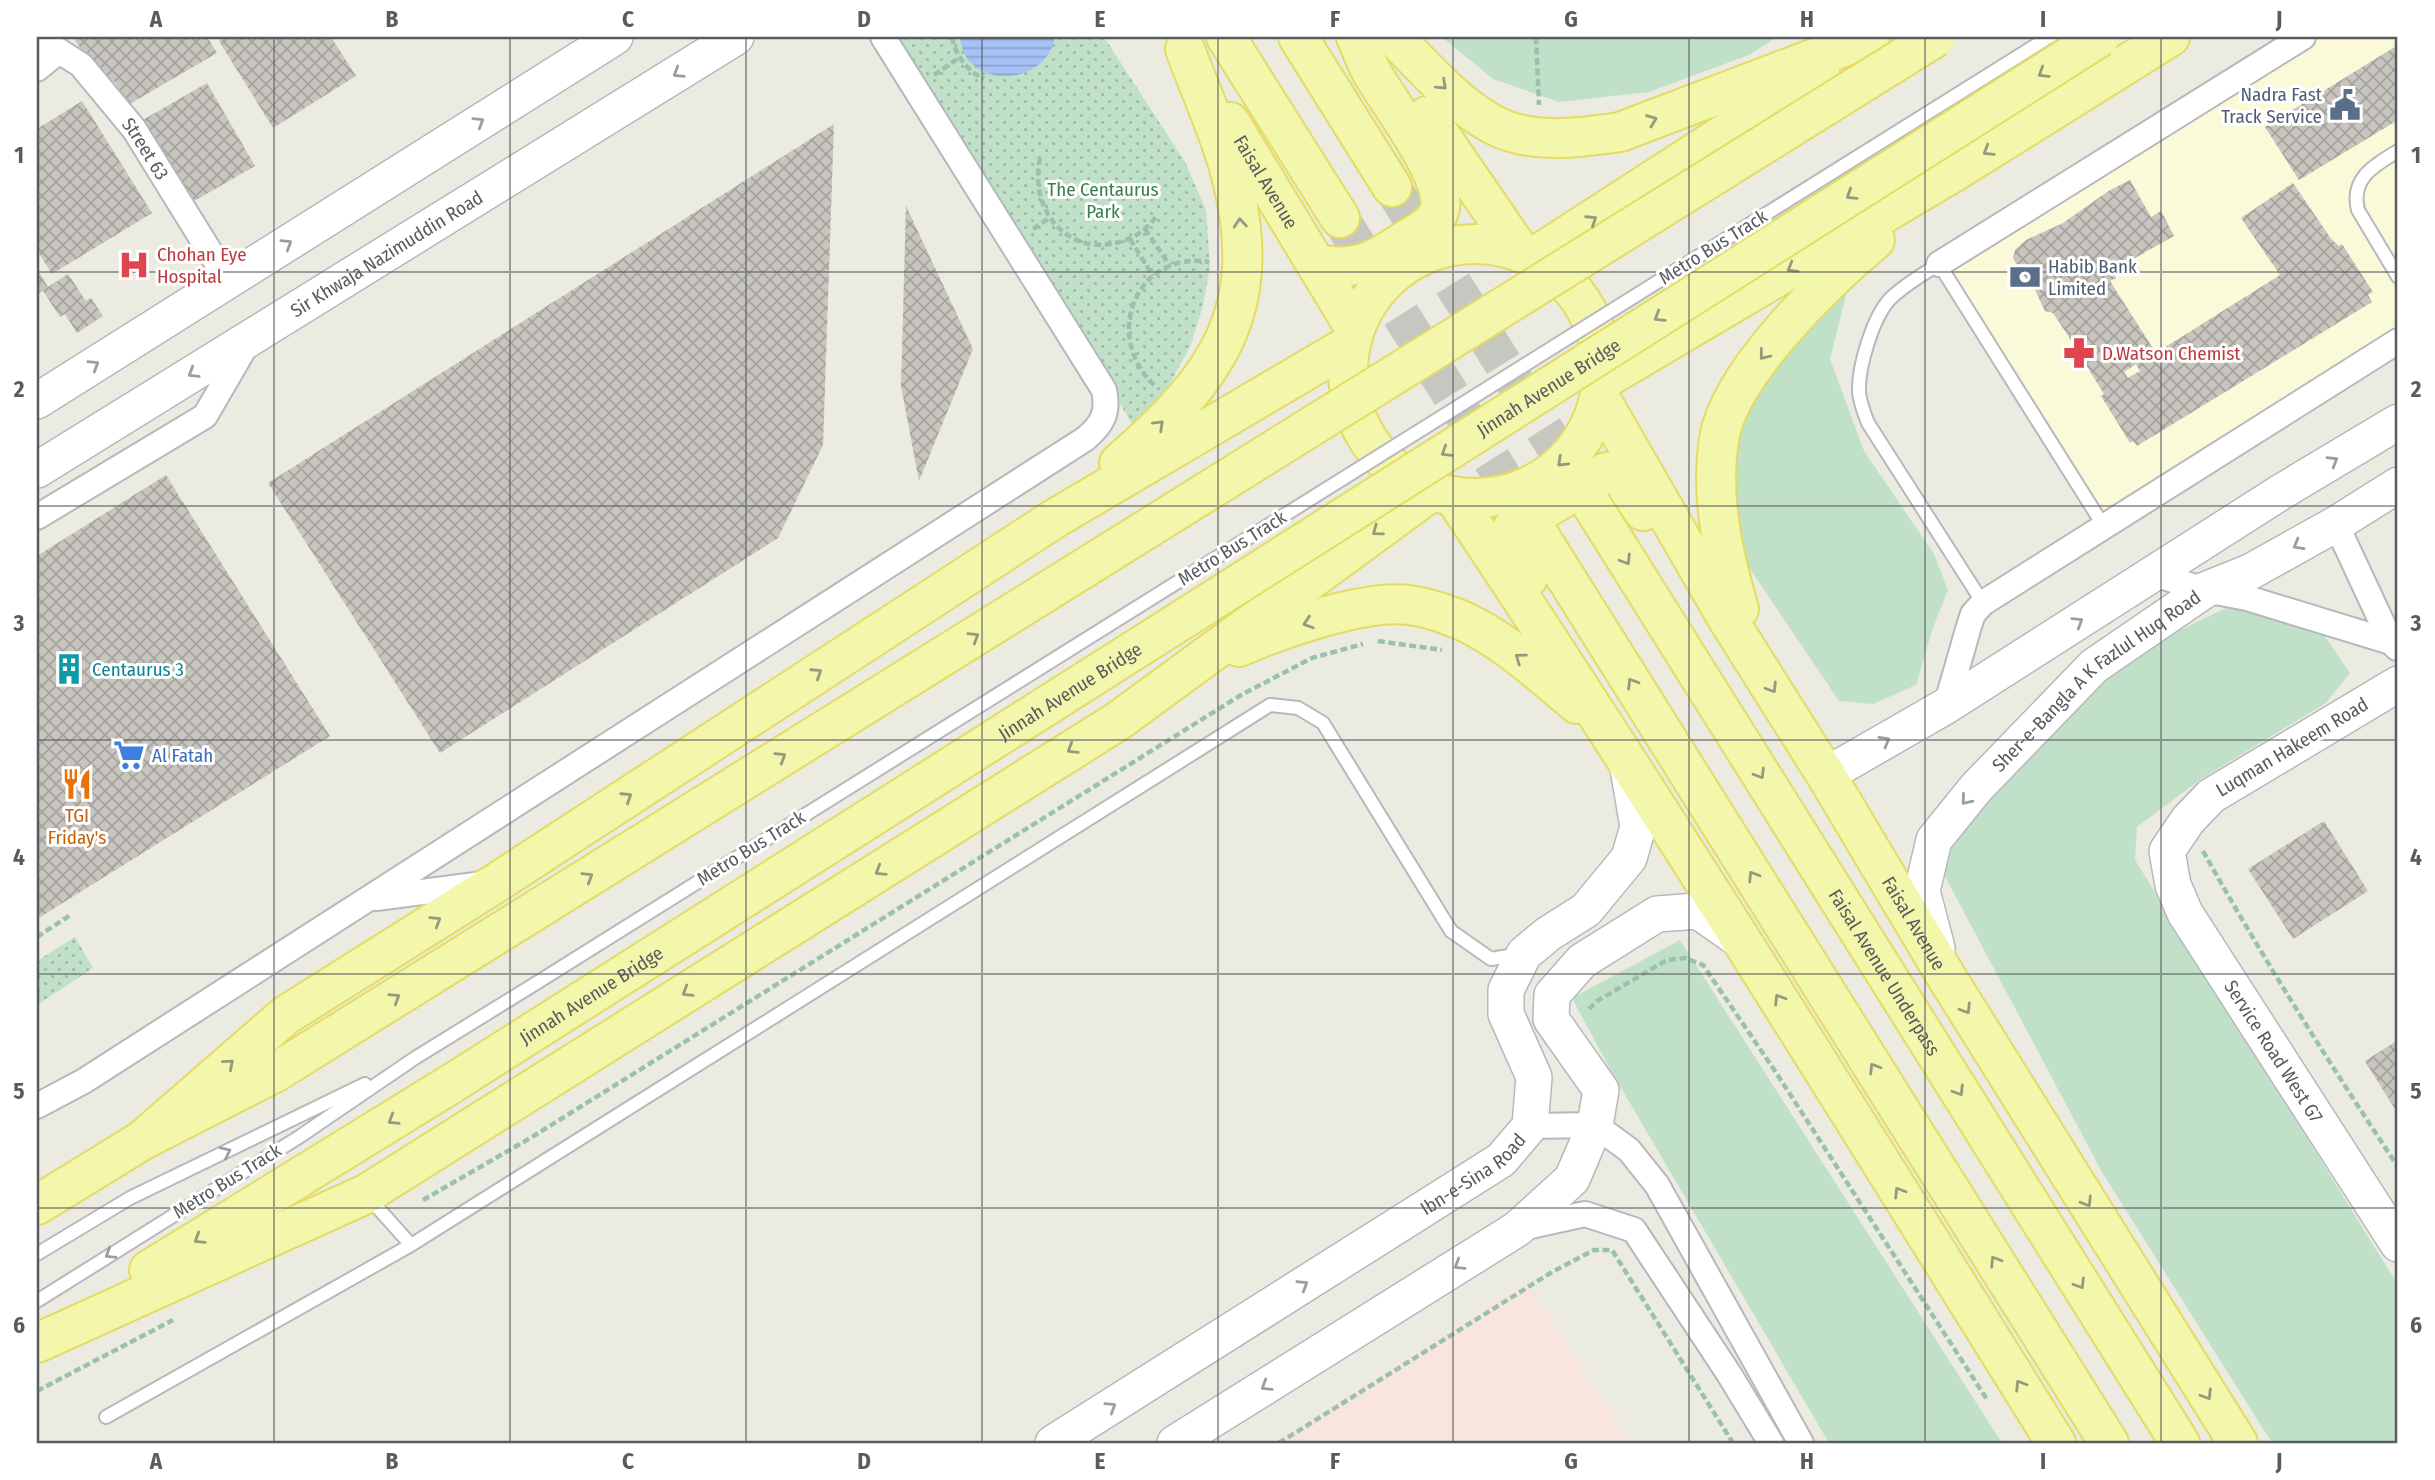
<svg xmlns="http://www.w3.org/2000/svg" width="2435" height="1480" font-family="'Fira Sans Condensed',sans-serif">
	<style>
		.commercial { fill: #fafad8 }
		.medical { fill: #f8e6de }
		.green { fill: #c0e1c7 }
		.park { fill: url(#park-dots) }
		.water { fill: url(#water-rules) }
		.building { fill: url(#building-cross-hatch); fill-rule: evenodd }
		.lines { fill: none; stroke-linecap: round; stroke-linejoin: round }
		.primary-tunnel { stroke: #c7c7c1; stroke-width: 38; stroke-dasharray: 38 19; stroke-linecap: butt }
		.lane-casing { stroke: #b7b8bd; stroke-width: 16 }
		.street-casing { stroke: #b7b8bd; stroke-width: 28 }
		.secondary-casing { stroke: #b7b8bf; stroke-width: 38 }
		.primary-casing { stroke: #e4dc62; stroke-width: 42 }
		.path { stroke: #9ac1ae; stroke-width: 4.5; stroke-dasharray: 7 3.5; stroke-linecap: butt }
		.lane { stroke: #fff; stroke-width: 12 }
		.street { stroke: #fff; stroke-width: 24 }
		.secondary { stroke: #fff; stroke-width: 35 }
		.primary { stroke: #f3f7ab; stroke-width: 38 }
		.lane-bridge-casing { stroke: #b7b8bd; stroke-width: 16; stroke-linecap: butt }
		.primary-bridge-casing { stroke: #e4dc62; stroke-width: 42; stroke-linecap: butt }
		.lane-bridge { stroke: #fff; stroke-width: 12 }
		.primary-bridge { stroke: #f3f7ab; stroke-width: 38 }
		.oneway { stroke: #9c9da0 }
		.oneway2 { stroke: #97997f }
		.grid { fill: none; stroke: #5a5b61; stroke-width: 2; stroke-opacity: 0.55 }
		.labels { text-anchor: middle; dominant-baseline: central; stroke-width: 6; stroke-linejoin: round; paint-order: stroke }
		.service-label { font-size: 19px; fill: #4e5e75; stroke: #fff; text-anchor: end }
		.street-label { font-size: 19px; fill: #5a5b61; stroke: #fff }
		.park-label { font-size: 19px; fill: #3b7e4d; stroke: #fff }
		.health-label { font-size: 19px; fill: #be3a42; stroke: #fff; text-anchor: start }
		.culture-label { font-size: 19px; fill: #0d838f; stroke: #fff; text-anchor: start }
		.shop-label { font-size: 19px; fill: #366cbe; stroke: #fff; text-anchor: start }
		.food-label { font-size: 19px; fill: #c56008; stroke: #fff }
		.neatline { fill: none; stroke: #5a5b61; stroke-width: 2.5 }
		.grid-label { font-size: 23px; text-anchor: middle; font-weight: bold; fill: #5a5b61 }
	</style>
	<defs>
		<pattern id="park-dots" width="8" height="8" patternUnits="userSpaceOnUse" patternTransform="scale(1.75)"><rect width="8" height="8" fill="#c0e1c7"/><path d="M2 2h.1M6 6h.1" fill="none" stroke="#9fb9a5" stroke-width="1.8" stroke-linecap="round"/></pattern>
		<pattern id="water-rules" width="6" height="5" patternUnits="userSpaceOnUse" patternTransform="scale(1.75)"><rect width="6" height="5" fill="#a6c2f7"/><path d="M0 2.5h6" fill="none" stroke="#8aa1cb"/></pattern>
		<pattern id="building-cross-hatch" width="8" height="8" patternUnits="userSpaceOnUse" patternTransform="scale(1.75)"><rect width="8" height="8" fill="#c7c5be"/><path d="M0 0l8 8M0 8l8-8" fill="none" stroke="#a5a39e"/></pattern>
	</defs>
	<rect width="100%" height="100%" fill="#ebebe1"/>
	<path class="commercial" d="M2303,37H2398V341L2103,525L1939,264Z"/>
	<path class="medical" d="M1526,1282L1632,1443H1274Z"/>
	<path class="green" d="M1442,37H1777L1749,55L1649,92L1559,102L1493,79Z
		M1848,287L1830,359L1864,451L1934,554L1948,590L1932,630L1916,685L1873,704L1839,701L1748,566L1723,456L1769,352Z
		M2247,598L2313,619L2350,673L2326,703L2201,779L2137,827L2135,860L2398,1285V1443H2272L2102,1172L1939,865L1991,787L2132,653Z
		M1680,940L2002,1443H1829L1610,1069L1572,998Z"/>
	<path class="park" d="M899,37H1104L1185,162L1206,210L1210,266L1203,306L1190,347L1168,387L1133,425Z
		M75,937L93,968L37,1005V961Z"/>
	<path class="water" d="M960,37H1055C1046,88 964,90 960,37Z"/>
	<path class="building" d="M73,37H207L217,53L128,105L114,81L108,84L101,80Z
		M226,37H331L356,76L273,128L219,41Z
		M2398,45V120L2299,180L2265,127Z
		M207,83L255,166L189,204L141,121Z
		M82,101L152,213L52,274L37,250V129Z
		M834,124L823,445L778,538L440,753L268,483Z
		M2130,180L2151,217L2161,211L2174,236L2112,271L2116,278L2110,281L2156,353L2280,275L2241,218L2293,183L2332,240L2339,246L2342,244L2373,292L2368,295L2372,302L2137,446L2133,441L2130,443L2101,396L2104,394L2067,334L2053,313L2045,311L2034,288L2020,271L2013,258L2015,250L2026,240L2063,223L2110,190ZM2136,364L2140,371L2128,378L2124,372Z
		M906,206L973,349L919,481L901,386Z
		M37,269L48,287L68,274L86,301L91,298L103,316L77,333L65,314L60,317L43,291L37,294Z
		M166,475L330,736L37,919V556Z
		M2324,821L2368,891L2293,939L2248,869Z
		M2398,1040V1114L2365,1061Z"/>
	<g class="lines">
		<path class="primary-tunnel" d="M1392,187L1590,502
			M1340,218L1539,535"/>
		<defs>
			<path id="lane" d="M2398,151C2375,165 2350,178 2358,210L2398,277
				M1983,603L1868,423C1864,413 1860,403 1859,392C1858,367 1873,317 1890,299C1904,285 1922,275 1939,264L2103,525
				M369,1198L411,1245
				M37,1254L130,1198L365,1084
				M37,1301L299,1137L415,1058L538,982
				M106,1417L411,1245L1270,705L1298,708L1323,723L1451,931L1491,959L1520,954"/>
			<g id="street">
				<path id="s1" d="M37,37L81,65L134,129L228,281"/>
				<path d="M37,69L59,51"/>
				<path d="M1939,264L2303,37"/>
				<path d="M37,517L205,416L248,342"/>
				<path d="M2336,524L2391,642L2397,648"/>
				<path d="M2154,574L2205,590L2247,598L2391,642"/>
				<path d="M1946,706L1969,626L1973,614L1983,603L2398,341"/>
				<path d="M376,898L483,884"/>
				<path d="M37,1106L84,1081L1085,439C1102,425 1109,413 1104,390L883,37"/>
				<path d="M1530,1126L1595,1125L1629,1150L1657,1185L1801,1443"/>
				<path d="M1521,1228L1585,1214L1634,1230L1729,1374L1771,1443"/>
			</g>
			<g id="secondary">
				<path d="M37,401L615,37"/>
				<path id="s2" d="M37,470L736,37"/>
				<path id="s3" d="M2398,684L2211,796L2188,820L2167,851L2173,885L2185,913L2398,1244"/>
				<path d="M1826,775L1946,706L2281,492L2398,422"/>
				<path id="s4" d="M1937,948L1922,891L1934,840L1976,788L2094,666L2205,590L2250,572L2336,524L2398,485"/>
				<path id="s5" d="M1053,1443L1501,1160L1530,1126L1534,1077L1506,1014V990L1524,954L1548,934L1586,910L1629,858L1638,827L1627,762"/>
				<path d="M1175,1443L1517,1229L1572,1179L1595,1125L1601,1090L1551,1019L1552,995L1582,961L1657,914L1698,911L1741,941"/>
			</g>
			<g id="primary">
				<path d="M1226,37L1340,218"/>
				<path d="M1298,37L1392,187"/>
				<path d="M1394,37C1423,66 1455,104 1492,124C1530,145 1579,138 1620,132L1870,37"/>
				<path d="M1427,116L1519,250"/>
				<path id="s6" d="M1230,122L1354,327"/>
				<circle cx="1475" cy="371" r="127"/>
				<path d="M1534,257L1820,72"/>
				<path d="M1317,264C1354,271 1371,263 1401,243C1415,234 1437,225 1440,208C1446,175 1388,102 1371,71C1365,60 1361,48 1356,37"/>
				<path d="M1603,380L1954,172L2170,37"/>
				<path id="s7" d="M1600,398L1727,618L1826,775L1944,973L2238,1443"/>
				<path d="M1119,463C1218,377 1266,311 1231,175C1221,135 1199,88 1185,49"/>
				<path d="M1454,497C1662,808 1858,1126 2056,1443"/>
				<path id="s8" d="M1590,502L2180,1443"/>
				<path d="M1539,535L2109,1443"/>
				<path d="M1528,578L1511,547L1508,538L1512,529L1606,472L1614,471L1621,477L1643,511"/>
				<path d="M1739,609C1723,554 1710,497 1719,439C1729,374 1825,282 1875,240"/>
				<path d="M1239,647C1280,629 1365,599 1409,605C1422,607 1438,611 1450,616C1495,631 1541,674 1577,704"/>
				<path d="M141,1141L286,1015L496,883L1054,519L1349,345"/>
				<path d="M37,1205L141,1141L276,1072L337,1034"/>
				<path d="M149,1270L451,1084"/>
				<path d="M37,1343L366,1194L1118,721L1432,491"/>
			</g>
		</defs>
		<use href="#lane" class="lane-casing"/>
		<use href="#street" class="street-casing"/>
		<use href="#secondary" class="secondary-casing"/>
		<use href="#primary" class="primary-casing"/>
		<path class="path" d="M952,37C956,57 967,70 984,79
			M1536,37L1539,105
			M934,75L959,58
			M1040,158C1028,213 1072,262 1128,239C1140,235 1149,225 1157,216
			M1033,229L1049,218
			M1145,229L1170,266
			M1130,239L1153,276
			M1154,385C1101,334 1138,250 1209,262
			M1378,641L1442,650
			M2203,851C2263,959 2330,1064 2398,1167
			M37,937L72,914
			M1589,1009L1597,1001L1667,960L1685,958L1703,965L1775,1071L1988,1401
			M423,1200L532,1137L1241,695L1312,658L1363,644
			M37,1391L173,1320
			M1279,1443L1552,1272L1594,1250H1612L1733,1443"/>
		<use href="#lane" class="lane"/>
		<use href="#street" class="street"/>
		<use href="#secondary" class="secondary"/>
		<use href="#primary" class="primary"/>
		<defs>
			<path id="lane-bridge" d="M538,982L2049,37"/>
			<g id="primary-bridge">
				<path d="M337,1034L1936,37"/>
				<path id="s9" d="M451,1084L2100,37"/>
			</g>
		</defs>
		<use href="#lane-bridge" class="lane-bridge-casing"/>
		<use href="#primary-bridge" class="primary-bridge-casing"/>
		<use href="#lane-bridge" class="lane-bridge"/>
		<use href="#primary-bridge" class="primary-bridge"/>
	</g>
	<defs><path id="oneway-chevron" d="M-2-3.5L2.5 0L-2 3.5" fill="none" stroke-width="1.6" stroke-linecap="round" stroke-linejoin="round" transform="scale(1.75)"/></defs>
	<g class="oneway">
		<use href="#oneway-chevron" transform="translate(678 73) rotate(148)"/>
		<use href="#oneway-chevron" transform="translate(479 122) rotate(-32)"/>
		<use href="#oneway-chevron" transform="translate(287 244) rotate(-32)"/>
		<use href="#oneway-chevron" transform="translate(94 365) rotate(-32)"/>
		<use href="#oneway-chevron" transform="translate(193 373) rotate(148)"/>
		<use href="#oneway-chevron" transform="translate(2333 461) rotate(-31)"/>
		<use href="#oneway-chevron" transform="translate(2298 545) rotate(150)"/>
		<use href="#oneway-chevron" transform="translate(2078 622) rotate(-32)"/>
		<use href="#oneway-chevron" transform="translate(1885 741) rotate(-30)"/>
		<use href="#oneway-chevron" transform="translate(1966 800) rotate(129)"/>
		<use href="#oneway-chevron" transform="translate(226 1152) rotate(-25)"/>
		<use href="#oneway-chevron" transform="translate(110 1254) rotate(148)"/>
		<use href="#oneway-chevron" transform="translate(1459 1265) rotate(148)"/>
		<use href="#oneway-chevron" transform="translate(1303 1285) rotate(-32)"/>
		<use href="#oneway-chevron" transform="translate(1266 1386) rotate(148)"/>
		<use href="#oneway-chevron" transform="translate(1111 1407) rotate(-32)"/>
	</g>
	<g class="oneway2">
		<use href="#oneway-chevron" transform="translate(2043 73) rotate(148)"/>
		<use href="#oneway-chevron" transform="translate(1442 85) rotate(43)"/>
		<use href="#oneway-chevron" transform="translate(1652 120) rotate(-21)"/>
		<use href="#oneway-chevron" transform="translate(1988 151) rotate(148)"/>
		<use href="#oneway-chevron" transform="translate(1851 195) rotate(148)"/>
		<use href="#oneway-chevron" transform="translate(1592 220) rotate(-33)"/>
		<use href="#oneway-chevron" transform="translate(1240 223) rotate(-95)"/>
		<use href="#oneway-chevron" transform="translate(1792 268) rotate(149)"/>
		<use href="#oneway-chevron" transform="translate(1659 317) rotate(148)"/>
		<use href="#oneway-chevron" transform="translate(1764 355) rotate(128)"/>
		<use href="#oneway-chevron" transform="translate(1159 425) rotate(-44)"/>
		<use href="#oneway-chevron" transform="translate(1446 452) rotate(148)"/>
		<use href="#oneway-chevron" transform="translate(1562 462) rotate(136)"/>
		<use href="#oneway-chevron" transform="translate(1377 531) rotate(144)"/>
		<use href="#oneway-chevron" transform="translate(1626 560) rotate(58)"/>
		<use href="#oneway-chevron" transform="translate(1308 623) rotate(162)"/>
		<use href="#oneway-chevron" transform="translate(974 637) rotate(-32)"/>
		<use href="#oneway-chevron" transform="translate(1520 658) rotate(-144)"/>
		<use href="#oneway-chevron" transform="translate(817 673) rotate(-33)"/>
		<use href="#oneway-chevron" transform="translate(1632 683) rotate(-122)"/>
		<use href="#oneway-chevron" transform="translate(1772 688) rotate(58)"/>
		<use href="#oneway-chevron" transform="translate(1072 749) rotate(148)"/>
		<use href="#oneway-chevron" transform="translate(781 757) rotate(-32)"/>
		<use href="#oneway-chevron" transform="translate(1760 774) rotate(58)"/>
		<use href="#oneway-chevron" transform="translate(627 797) rotate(-33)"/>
		<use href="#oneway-chevron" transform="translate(880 871) rotate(148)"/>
		<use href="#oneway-chevron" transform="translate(1753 876) rotate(-122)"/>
		<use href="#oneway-chevron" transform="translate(588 877) rotate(-32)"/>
		<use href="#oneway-chevron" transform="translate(436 921) rotate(-32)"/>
		<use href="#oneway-chevron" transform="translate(687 992) rotate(148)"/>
		<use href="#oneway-chevron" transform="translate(395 998) rotate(-32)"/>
		<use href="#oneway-chevron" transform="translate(1779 999) rotate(-122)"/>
		<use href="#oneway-chevron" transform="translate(1966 1009) rotate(58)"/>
		<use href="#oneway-chevron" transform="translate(229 1064) rotate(-41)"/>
		<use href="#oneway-chevron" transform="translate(1874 1068) rotate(-122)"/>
		<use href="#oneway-chevron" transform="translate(1959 1091) rotate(58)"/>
		<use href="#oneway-chevron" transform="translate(393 1120) rotate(148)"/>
		<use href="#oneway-chevron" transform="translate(1899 1192) rotate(-122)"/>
		<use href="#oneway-chevron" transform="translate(2087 1202) rotate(58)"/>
		<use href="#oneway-chevron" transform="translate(199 1239) rotate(148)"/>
		<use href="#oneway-chevron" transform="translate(1995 1261) rotate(-122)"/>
		<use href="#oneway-chevron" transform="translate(2080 1284) rotate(58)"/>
		<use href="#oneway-chevron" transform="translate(2020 1385) rotate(-122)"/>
		<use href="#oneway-chevron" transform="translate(2207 1395) rotate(58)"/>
	</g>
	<path class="grid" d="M274,37V1443M510,37V1443M746,37V1443M982,37V1443M1218,37V1443M1453,37V1443M1689,37V1443M1925,37V1443M2161,37V1443M37,272H2398M37,506H2398M37,740H2398M37,974H2398M37,1208H2398"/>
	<defs>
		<symbol id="civic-bare" viewBox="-9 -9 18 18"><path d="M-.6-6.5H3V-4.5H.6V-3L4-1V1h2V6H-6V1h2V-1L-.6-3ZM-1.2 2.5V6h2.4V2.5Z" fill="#5c6f8a" stroke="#fff" stroke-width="2.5" paint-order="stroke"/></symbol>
		<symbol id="hospital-bare" viewBox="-9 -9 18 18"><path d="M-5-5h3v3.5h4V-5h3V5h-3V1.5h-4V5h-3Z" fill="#e0444e" stroke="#fff" stroke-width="2.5" paint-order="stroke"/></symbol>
		<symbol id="bank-bare" viewBox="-9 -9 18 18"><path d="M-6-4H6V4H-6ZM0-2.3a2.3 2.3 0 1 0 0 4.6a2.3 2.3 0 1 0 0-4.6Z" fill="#5c6f8a" stroke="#fff" stroke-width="2.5" paint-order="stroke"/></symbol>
		<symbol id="pharmacy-bare" viewBox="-9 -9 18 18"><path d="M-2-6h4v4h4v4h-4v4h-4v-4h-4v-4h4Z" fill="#e0444e" stroke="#fff" stroke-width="2.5" paint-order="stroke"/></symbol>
		<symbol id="building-bare" viewBox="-9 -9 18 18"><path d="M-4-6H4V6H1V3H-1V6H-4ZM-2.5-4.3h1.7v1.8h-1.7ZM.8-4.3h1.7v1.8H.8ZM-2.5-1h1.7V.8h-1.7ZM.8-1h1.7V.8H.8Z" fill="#0f9aa8" stroke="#fff" stroke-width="2.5" paint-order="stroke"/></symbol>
		<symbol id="supermarket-bare" viewBox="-9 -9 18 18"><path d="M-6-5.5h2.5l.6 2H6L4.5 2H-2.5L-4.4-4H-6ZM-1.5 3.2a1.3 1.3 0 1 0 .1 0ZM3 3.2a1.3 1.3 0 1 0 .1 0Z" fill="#3f7fe0" stroke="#fff" stroke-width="2.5" paint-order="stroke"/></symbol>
		<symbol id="restaurant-bare" viewBox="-9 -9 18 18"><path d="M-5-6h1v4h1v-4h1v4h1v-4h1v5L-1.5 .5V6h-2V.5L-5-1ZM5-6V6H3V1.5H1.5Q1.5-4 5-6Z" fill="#e8710a" stroke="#fff" stroke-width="2.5" paint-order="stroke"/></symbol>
	</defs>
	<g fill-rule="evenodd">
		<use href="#civic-bare" x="2323" y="83" width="44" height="44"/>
		<use href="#hospital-bare" x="112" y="243" width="44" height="44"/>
		<use href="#bank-bare" x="2003" y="255" width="44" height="44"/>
		<use href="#pharmacy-bare" x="2057" y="331" width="44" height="44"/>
		<use href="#building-bare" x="47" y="647" width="44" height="44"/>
		<use href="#supermarket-bare" x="107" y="733" width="44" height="44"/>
		<use href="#restaurant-bare" x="55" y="762" width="44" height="44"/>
	</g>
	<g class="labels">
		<g class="service-label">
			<text x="2322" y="94">Nadra Fast<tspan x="2322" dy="22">Track Service</tspan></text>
			<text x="2048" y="266" text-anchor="start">Habib Bank<tspan x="2048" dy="22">Limited</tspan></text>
		</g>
		<g class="street-label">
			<text stroke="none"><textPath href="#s1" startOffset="158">Street 63</textPath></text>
			<text stroke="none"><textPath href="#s6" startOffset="70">Faisal Avenue</textPath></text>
			<text transform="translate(1713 247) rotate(-32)">Metro Bus Track</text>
			<text stroke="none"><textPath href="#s2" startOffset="411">Sir Khwaja Nazimuddin Road</textPath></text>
			<text stroke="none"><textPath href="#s9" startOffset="1300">Jinnah Avenue Bridge</textPath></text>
			<text transform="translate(1232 548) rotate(-32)">Metro Bus Track</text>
			<text stroke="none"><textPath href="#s4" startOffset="340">Sher-e-Bangla A K Fazlul Huq Road</textPath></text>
			<text stroke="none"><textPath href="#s9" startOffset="733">Jinnah Avenue Bridge</textPath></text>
			<text transform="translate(2292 747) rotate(-31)">Luqman Hakeem Road</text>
			<text transform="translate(751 848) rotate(-32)">Metro Bus Track</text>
			<text stroke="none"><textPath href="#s7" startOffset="612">Faisal Avenue</textPath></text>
			<text stroke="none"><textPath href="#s8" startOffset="555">Faisal Avenue Underpass</textPath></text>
			<text stroke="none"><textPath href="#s9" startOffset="166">Jinnah Avenue Bridge</textPath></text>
			<text stroke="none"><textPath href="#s3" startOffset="518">Service Road West G7</textPath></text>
			<text stroke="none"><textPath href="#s5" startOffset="499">Ibn-e-Sina Road</textPath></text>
			<text transform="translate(227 1181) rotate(-32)">Metro Bus Track</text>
		</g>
		<g class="park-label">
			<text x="1103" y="189">The Centaurus<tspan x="1103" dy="22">Park</tspan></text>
		</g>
		<g class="health-label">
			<text x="157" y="254">Chohan Eye<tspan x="157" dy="22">Hospital</tspan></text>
			<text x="2102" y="353">D.Watson Chemist</text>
		</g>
		<g class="culture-label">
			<text x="92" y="669">Centaurus 3</text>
		</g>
		<g class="shop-label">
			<text x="152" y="755">Al Fatah</text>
		</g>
		<g class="food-label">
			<text x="77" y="815">TGI<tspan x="77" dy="22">Friday's</tspan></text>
		</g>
	</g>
	<rect width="2435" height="1480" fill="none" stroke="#ffffff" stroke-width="77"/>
	<rect x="38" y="38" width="2358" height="1404" class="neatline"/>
	<g class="grid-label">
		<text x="156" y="27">A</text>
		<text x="392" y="27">B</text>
		<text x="628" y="27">C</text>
		<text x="864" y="27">D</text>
		<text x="1100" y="27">E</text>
		<text x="1335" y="27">F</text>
		<text x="1571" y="27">G</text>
		<text x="1807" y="27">H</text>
		<text x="2043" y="27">I</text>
		<text x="2279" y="27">J</text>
		<text x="19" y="163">1</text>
		<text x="2416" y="163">1</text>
		<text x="19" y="397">2</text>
		<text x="2416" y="397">2</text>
		<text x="19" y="631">3</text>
		<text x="2416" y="631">3</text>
		<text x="19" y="865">4</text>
		<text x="2416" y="865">4</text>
		<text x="19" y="1099">5</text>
		<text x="2416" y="1099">5</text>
		<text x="19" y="1333">6</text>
		<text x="2416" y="1333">6</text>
		<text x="156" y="1469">A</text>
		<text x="392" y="1469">B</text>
		<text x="628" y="1469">C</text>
		<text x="864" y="1469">D</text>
		<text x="1100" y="1469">E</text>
		<text x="1335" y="1469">F</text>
		<text x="1571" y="1469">G</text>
		<text x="1807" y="1469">H</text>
		<text x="2043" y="1469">I</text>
		<text x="2279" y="1469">J</text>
	</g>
</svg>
